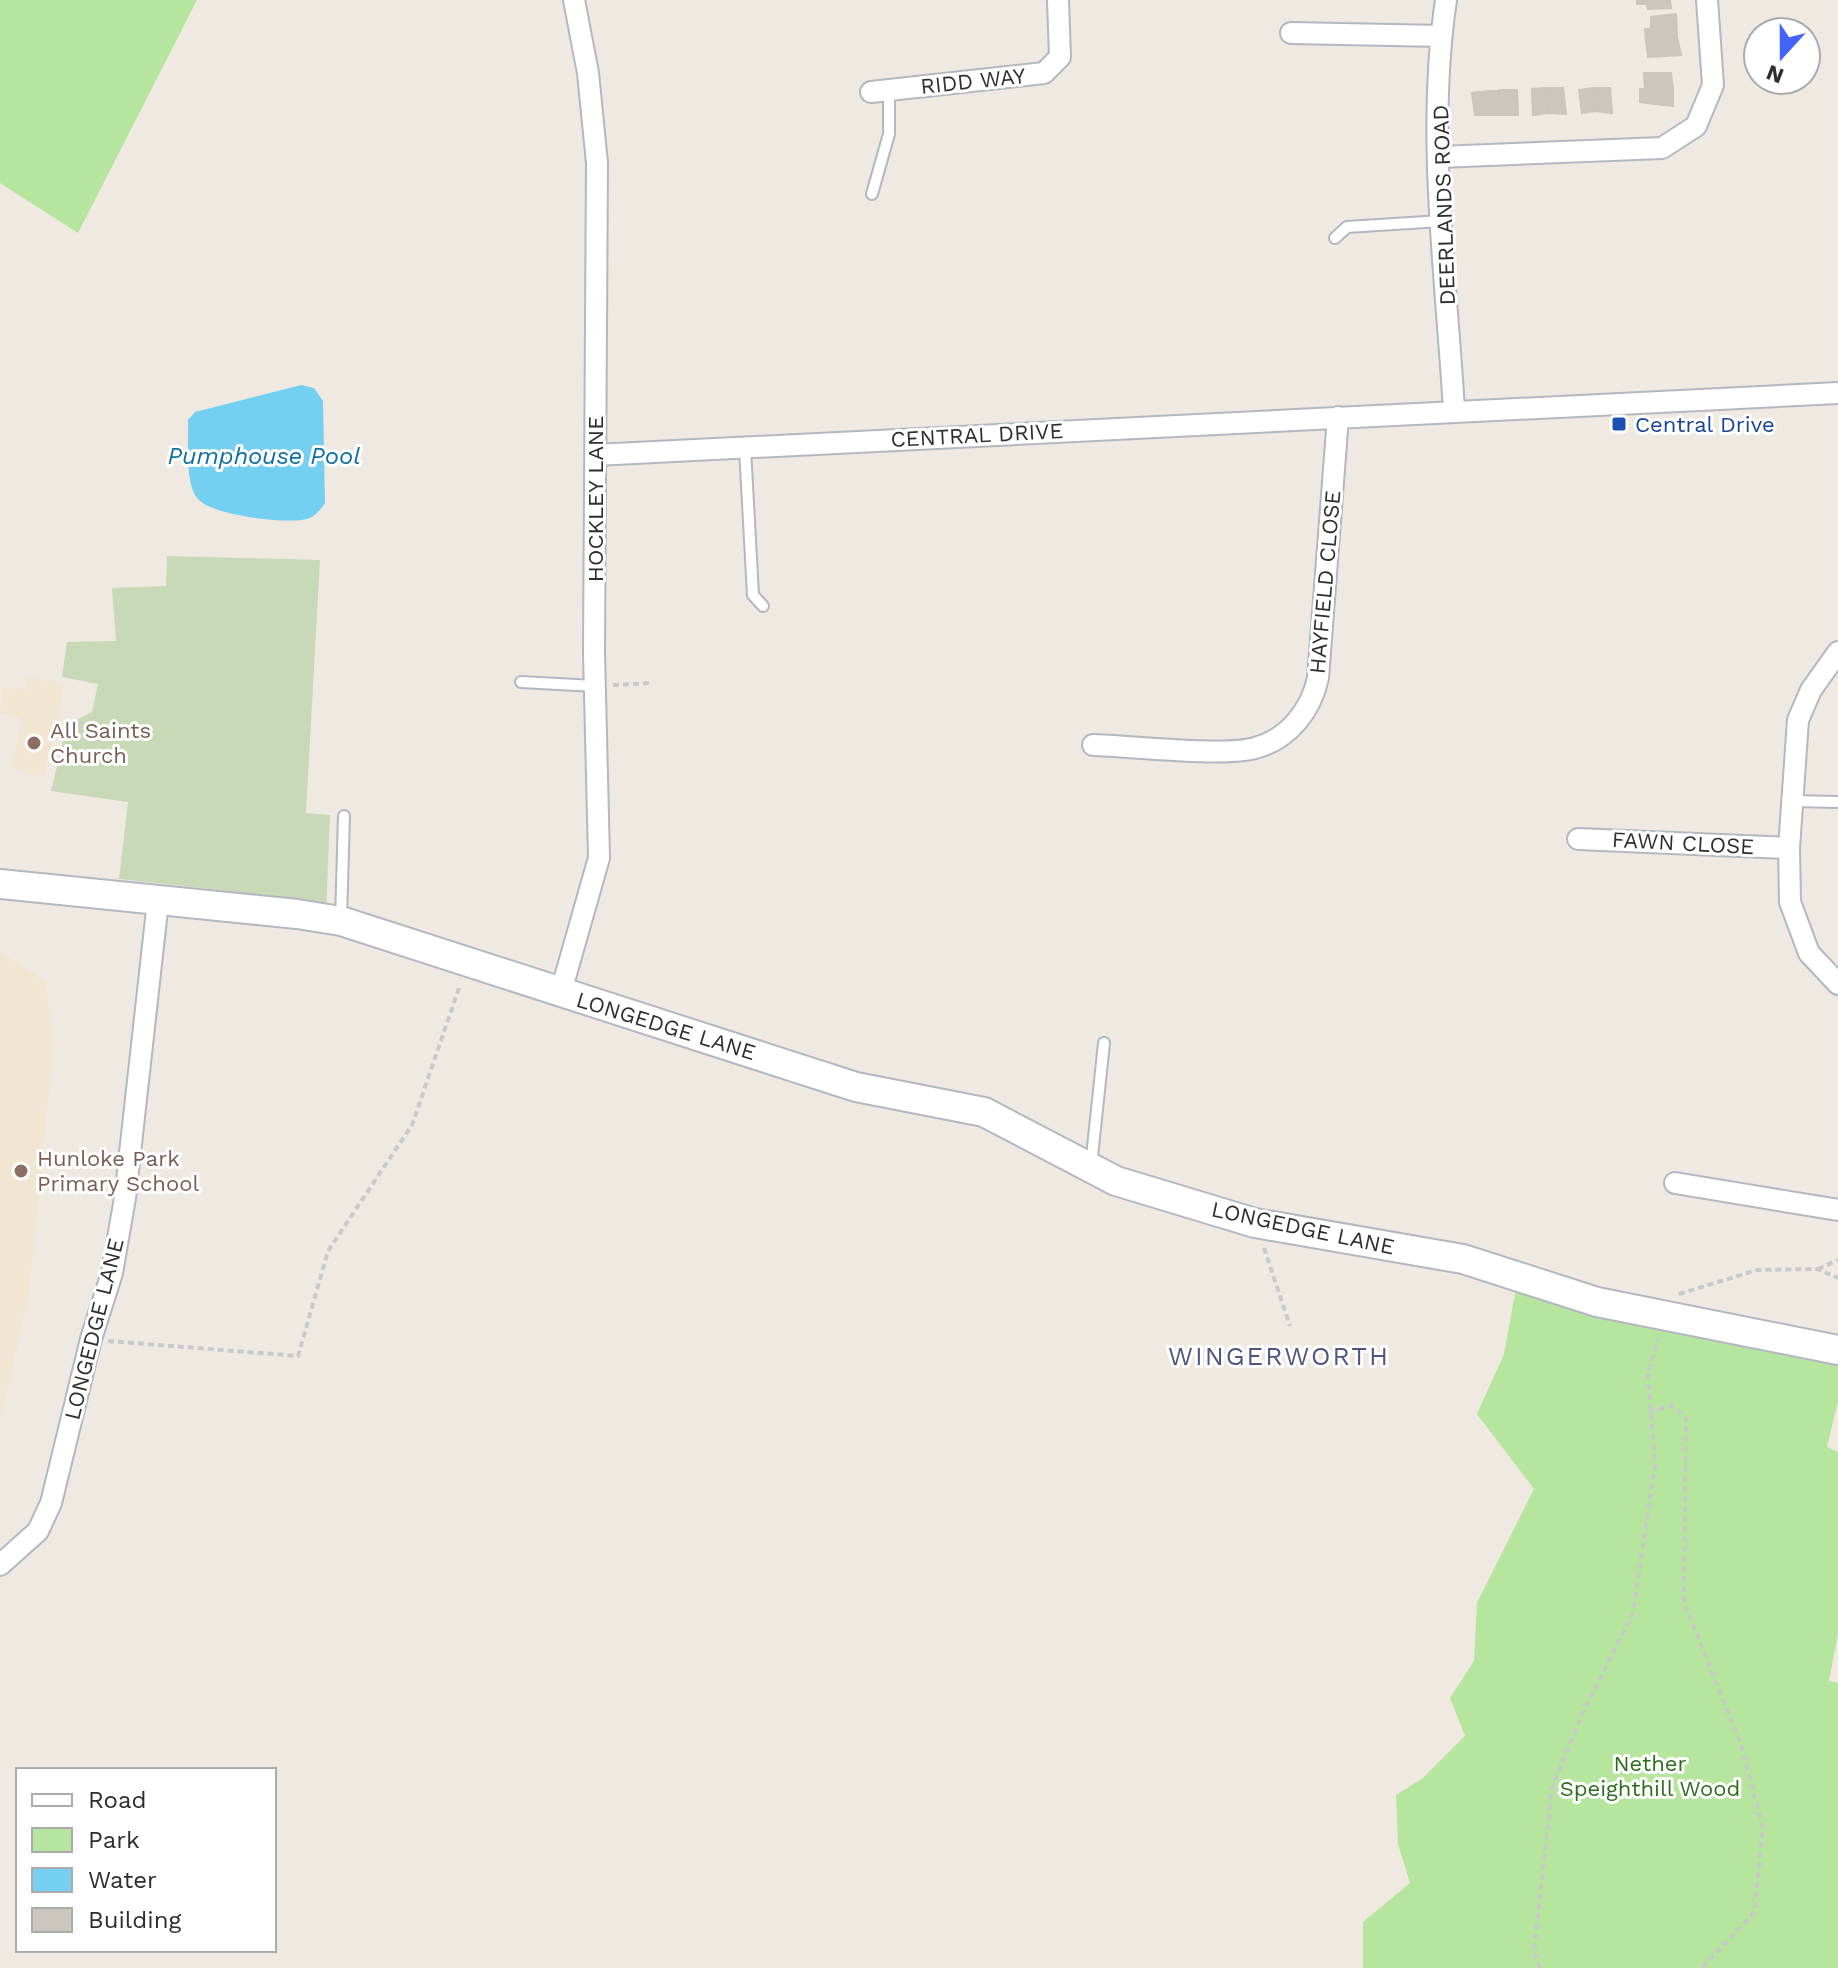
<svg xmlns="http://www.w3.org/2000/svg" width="1838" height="1968" font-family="'Work Sans',sans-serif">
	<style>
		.education { fill: #f0e6d1 }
		.green { fill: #b6e59e }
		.cemetery { fill: #c8d9b8 }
		.water { fill: #75cff0 }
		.building { fill: #cbc7bf; stroke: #cbc5ba; stroke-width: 2 }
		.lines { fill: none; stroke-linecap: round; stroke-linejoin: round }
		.lane-casing { stroke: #b4b7c1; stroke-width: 14 }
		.street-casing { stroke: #b4b7c1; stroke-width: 24 }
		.secondary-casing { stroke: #b4b7c1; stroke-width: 32 }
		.path { stroke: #c9c9c9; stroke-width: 4; stroke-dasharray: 6 4; stroke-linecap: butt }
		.lane { stroke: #fff; stroke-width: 10 }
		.street { stroke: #fff; stroke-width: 20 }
		.secondary { stroke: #fff; stroke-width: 28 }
		.transit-dot { fill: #1a4fb4; stroke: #fff; stroke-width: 3 }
		.education-dot { fill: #8d6e63; stroke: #fff; stroke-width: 3 }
		.labels { text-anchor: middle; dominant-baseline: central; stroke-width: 6; stroke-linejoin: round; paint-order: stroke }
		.street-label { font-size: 22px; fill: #2e2e2e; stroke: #fff }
		.transit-label { font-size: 22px; fill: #164399; stroke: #fff; text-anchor: start }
		.education-label { font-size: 22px; fill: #785e54; stroke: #fff; text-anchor: start }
		.park-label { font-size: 22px; fill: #2c6e1b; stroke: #fff }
		.water-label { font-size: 24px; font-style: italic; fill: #0d6fa3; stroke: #fff }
		.quarter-label { font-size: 26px; letter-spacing: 2px; fill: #4d5680; stroke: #fff }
	</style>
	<rect width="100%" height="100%" fill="#efe9e1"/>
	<path class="education" d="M28,677L64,685L44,777L11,769L22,718L0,713L3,687L24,691Z
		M0,952L46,981L53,1048L29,1295L0,1421Z"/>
	<path class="green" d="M0,0H197L78,233L0,183Z
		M1516,1288L1594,1316L1838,1363V1401L1827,1447L1838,1452V1633L1829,1681L1838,1683V1968H1363V1922L1410,1883L1398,1844L1396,1795L1423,1778L1465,1736L1450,1698L1474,1661L1477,1603L1534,1489L1477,1414L1504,1354Z"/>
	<path class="cemetery" d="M167,556L320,560L306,813L330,815L326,911L219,890L119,879L128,802L51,791L67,725L92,712L98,684L62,677L67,642L116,641L112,588L166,586Z"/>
	<path class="water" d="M301,385L314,388L323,401L325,503C319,512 313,519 301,520C281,523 211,515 198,499C184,483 189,441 188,420L195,412Z"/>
	<path class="building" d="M1637,0H1670L1671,8L1648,9L1647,4H1637Z
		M1676,14L1677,37L1646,41L1645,29H1651V17Z
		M1677,37L1681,55L1648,57L1646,41Z
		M1644,73H1671L1673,90L1645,89Z
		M1546,88H1563L1566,114L1548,113Z
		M1546,88L1548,113L1533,115L1532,89Z
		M1594,88H1610L1612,113L1596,111Z
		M1594,88L1596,111L1582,113L1579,90Z
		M1640,89L1673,90V106L1640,102Z
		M1499,90H1517L1518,115H1499Z
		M1499,90V115H1475L1472,93Z"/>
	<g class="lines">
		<defs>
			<path id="lane" d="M872,194L889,134V91
				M1335,238L1347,227L1441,221
				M745,448L753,595L763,606
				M521,682L595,686
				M1792,801L1838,802
				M341,919L344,816
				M1091,1166L1104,1043"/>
			<path id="street" d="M1446,0C1426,134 1446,275 1454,410
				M1291,33L1441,36
				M871,92L1044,73L1060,57L1058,0
				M1439,157L1662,148L1696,126L1713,85L1707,0
				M595,455L1838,393
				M1838,652L1811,690L1798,720L1789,848L1790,902L1809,953L1838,984
				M1093,745C1130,746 1224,757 1255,748C1289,739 1311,710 1318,678L1338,417
				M1578,839L1789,848
				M560,995L599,858L594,653L597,163L588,73L574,0
				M1675,1183L1838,1210
				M0,1565L38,1531L51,1503L91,1339L112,1273L125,1198L158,901"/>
			<path id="secondary" d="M0,884L297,914L341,921L856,1087L984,1112L1116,1181L1255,1223L1463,1259L1597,1302L1838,1350"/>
		</defs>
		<use href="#lane" class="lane-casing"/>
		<use href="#street" class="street-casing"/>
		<use href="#secondary" class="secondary-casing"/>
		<path class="path" d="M613,685L651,683
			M1264,1248L1290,1326
			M1818,1269L1838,1260
			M1679,1294L1757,1270L1817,1269L1838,1278
			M108,1341L298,1356L328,1251L412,1125L460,985
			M1649,1411L1672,1406L1686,1418L1684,1602L1740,1742L1763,1828L1754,1913L1702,1968
			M1540,1968L1534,1952L1552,1788L1583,1712L1633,1613L1655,1464L1648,1374L1658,1338"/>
		<use href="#lane" class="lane"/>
		<use href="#street" class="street"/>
		<use href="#secondary" class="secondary"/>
	</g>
	<rect class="transit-dot" x="1611" y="416" width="16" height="16" rx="4"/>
	<g class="education-dot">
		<circle cx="34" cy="743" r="8"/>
		<circle cx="21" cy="1171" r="8"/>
	</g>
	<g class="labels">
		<g class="street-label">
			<text transform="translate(973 81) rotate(-6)">RIDD WAY</text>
			<text transform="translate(1444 205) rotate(-92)">DEERLANDS ROAD</text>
			<text transform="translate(977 435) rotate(-3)">CENTRAL DRIVE</text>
			<text transform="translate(595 499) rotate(-90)">HOCKLEY LANE</text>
			<text transform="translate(1325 582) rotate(-85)">HAYFIELD CLOSE</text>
			<text transform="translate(1683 843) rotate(3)">FAWN CLOSE</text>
			<text transform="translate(666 1026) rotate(17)">LONGEDGE LANE</text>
			<text transform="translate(1303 1228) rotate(12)">LONGEDGE LANE</text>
			<text transform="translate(94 1329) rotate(-76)">LONGEDGE LANE</text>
		</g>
		<g class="transit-label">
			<text x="1635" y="424">Central Drive</text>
		</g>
		<g class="education-label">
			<text x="50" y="730">All Saints<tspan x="50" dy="25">Church</tspan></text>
			<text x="37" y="1158">Hunloke Park<tspan x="37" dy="25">Primary School</tspan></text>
		</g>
		<g class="park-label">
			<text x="1650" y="1763">Nether<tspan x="1650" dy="25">Speighthill Wood</tspan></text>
		</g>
		<g class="water-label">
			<text x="264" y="456">Pumphouse Pool</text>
		</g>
		<g class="quarter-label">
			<text x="1279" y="1356">WINGERWORTH</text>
		</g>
	</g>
	<rect x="16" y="1768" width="260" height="184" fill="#ffffff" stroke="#ababab" stroke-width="2"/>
	<rect x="32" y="1794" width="40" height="12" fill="#ffffff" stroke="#ababab" stroke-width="2"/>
	<text x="88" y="1808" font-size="24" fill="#2e2e2e">Road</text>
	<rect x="32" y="1828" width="40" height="24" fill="#b6e59e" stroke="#ababab" stroke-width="2"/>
	<text x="88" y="1848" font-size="24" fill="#2e2e2e">Park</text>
	<rect x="32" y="1868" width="40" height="24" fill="#75cff0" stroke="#ababab" stroke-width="2"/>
	<text x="88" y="1888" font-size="24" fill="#2e2e2e">Water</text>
	<rect x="32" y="1908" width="40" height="24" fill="#cbc7bf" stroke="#ababab" stroke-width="2"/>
	<text x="88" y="1928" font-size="24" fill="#2e2e2e">Building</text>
	<g transform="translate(1782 56) rotate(201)"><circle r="38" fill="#ffffff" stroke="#ababab" stroke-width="2"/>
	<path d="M0-6L14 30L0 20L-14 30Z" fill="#4264fb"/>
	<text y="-12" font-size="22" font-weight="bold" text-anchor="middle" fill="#2e2e2e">N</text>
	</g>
</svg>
